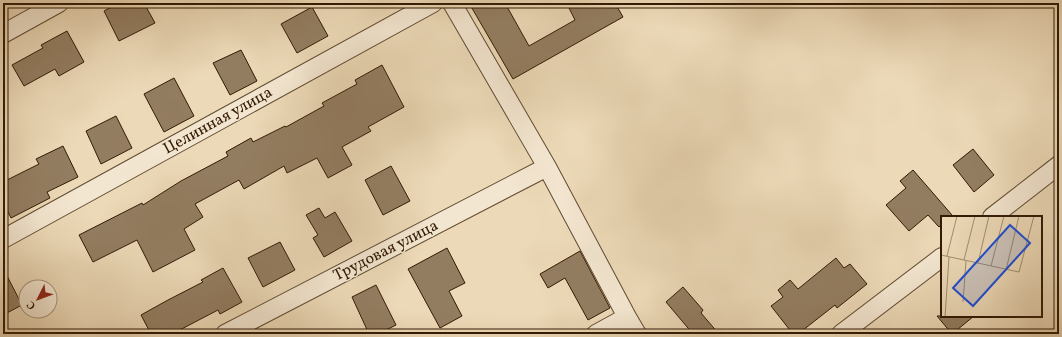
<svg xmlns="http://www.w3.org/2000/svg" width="1062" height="337" font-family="Vollkorn,serif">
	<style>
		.building { fill: #937d61; stroke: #321a04 }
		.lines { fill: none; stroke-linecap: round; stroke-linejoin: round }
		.street-casing { stroke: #604a31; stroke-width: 20 }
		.street { stroke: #f3e6d0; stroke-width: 18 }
		.labels { text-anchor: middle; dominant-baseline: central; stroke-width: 3; stroke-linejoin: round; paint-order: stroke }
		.street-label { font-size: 16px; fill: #321a04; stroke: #f3e6d0 }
		.inset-road { fill: none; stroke: #a28d6f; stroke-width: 1 }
		.view { fill: #1d4ed8; fill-opacity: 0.15; stroke: #1d4ed8; stroke-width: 2 }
		.inset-edge { fill: none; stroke: #321a04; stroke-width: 2 }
	</style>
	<rect width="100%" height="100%" fill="#ecd9b7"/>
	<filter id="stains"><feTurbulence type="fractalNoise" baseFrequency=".005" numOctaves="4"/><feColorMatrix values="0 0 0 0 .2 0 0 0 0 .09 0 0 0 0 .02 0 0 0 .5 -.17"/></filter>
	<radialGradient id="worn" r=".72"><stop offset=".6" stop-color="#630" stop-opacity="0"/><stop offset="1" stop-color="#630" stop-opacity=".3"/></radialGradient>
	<path class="building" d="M119,3H144L155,23L119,41L104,11Z
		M469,3H505L529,46L575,20L569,8L578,3H615L623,17L513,79Z
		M312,7L328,36L297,53L281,24Z
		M67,31L84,62L59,76L55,69L24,86L12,65L43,48L41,45Z
		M241,50L257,81L230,95L213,63Z
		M382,65L404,107L368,127L371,131L342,147L352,165L328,178L317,158L287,173L284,166L244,189L239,180L195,204L203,217L184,229L195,250L153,272L137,240L93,262L79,235L142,203L143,205L181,181L228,156L226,152L251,138L253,142L285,126L286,127L324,106L322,103L357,84L355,80Z
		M174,78L194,116L164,132L144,94Z
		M116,116L132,148L101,164L86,131Z
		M63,146L78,177L47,192L50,198L11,218L3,202V182L39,164L36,159Z
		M973,149L994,175L974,192L953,165Z
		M391,166L410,201L383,215L365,180Z
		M913,170L952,215L950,217H942V224L939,227L928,215L909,231L886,205L906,188L900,181Z
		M319,208L325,218L335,212L352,241L324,257L313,238L318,235L306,215Z
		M280,242L295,270L263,287L248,258Z
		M447,248L465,283L449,291L462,316L440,328L408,269Z
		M580,251L610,308L588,320L565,278L548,288L540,274Z
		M836,258L844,268L850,264L867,284L837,308L835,305L798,334H793L771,306L783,297L778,290L790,280L798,289Z
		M3,268L22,305L3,315Z
		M223,268L242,302L220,314L218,310L172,334H151L141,315L168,300L203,282L201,280Z
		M376,285L396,325L378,334H369L352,297Z
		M683,287L703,310L701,313L719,334H693L666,302Z
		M937,316H974L952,334Z"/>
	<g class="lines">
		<defs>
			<path id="street" d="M452,3L547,167L627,317L637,334
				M3,34L59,3
				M992,217L1059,165
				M3,239L433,3
				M225,334L547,167
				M596,334L627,317
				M841,334L942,257"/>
		</defs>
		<use href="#street" class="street-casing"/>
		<use href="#street" class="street"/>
	</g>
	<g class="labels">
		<g class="street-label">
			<text transform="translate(218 121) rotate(-29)">Целинная улица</text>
			<text transform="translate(386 251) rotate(-27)">Трудовая улица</text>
		</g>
	</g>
	<g transform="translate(941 216)">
		<rect width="101" height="101" fill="#ecd9b7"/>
		<path class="inset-road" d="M0,39L78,56L93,0M6,40L16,0M23,44L34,0M37,47L48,0M50,50L63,0M65,54L78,0M22,86L25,45M4,101L8,41"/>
		<path class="view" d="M69,9L89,27L32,90L12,72Z"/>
		<rect width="101" height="101" class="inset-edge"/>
	</g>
	<rect width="1062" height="337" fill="none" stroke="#ecd9b7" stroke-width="16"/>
	<rect x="4" y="4" width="1054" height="329" fill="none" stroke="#321a04" stroke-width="2"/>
	<rect x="8" y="8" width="1046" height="321" fill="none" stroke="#321a04"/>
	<g transform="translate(38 299) rotate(228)"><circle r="19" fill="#f3e6d0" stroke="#a6947e"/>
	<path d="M0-3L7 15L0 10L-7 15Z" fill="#8f2418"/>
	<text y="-6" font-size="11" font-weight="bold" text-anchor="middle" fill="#321a04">С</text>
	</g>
	<rect width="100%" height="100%" filter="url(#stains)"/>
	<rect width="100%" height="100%" fill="url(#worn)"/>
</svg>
